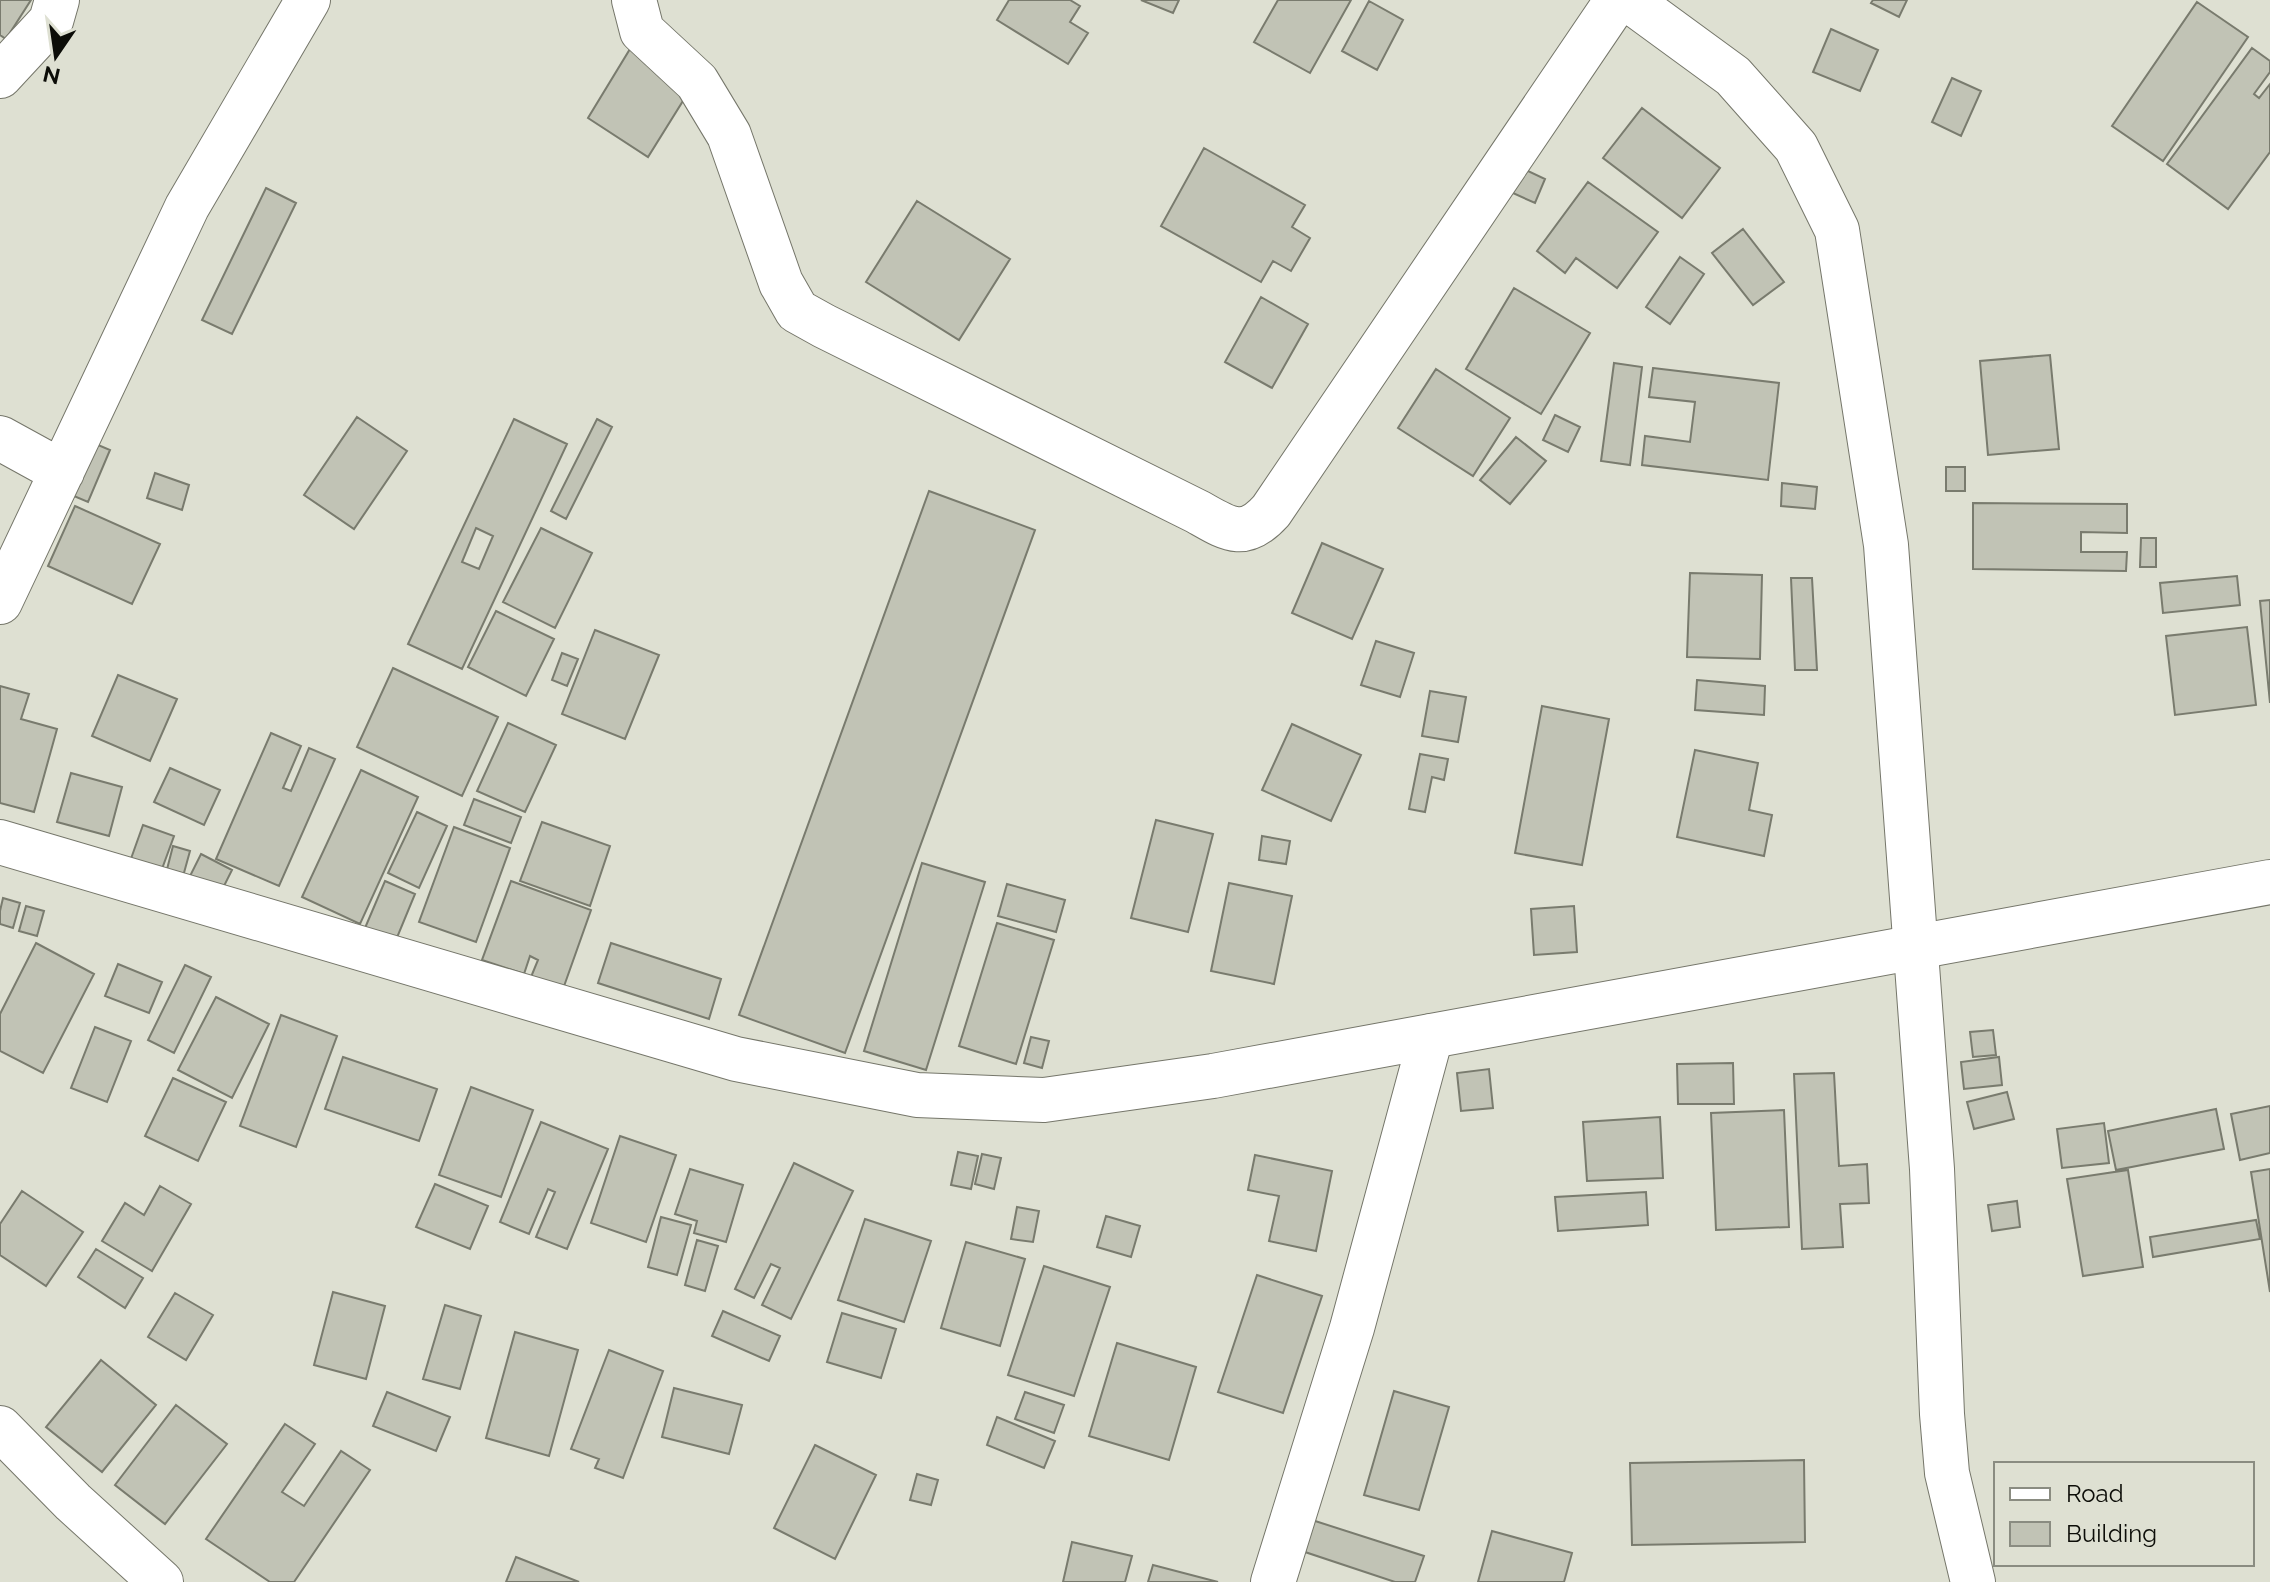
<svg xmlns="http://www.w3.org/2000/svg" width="2270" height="1582" font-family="Raleway,sans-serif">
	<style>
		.building { fill: #c1c3b5; stroke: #797b6e; stroke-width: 2; fill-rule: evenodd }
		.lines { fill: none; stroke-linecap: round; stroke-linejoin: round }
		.minor-casing { stroke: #75766a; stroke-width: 46 }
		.major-casing { stroke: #75766a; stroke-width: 46 }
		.minor { stroke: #fff; stroke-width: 44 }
		.major { stroke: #fff; stroke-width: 44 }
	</style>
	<rect width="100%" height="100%" fill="#dee0d2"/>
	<path class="building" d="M0,0H31L6,39L0,35Z
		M1009,0H1070L1080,6L1070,22L1088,33L1068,64L997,20Z
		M1141,0H1179L1173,13Z
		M1278,0H1351L1310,73L1254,42Z
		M1873,0H1907L1899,17L1871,3Z
		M1369,1L1403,20L1377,70L1342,51Z
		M2197,2L2248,37L2163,161L2112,126Z
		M1831,29L1878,50L1860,91L1813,72Z
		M2252,48L2270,61V72L2254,94L2259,98L2270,84V152L2228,209L2167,164Z
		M630,49L691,88L648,157L588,118Z
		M1952,78L1981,91L1961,136L1932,122Z
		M1642,108L1720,168L1682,218L1603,158Z
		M1204,148L1305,205L1292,227L1310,238L1291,271L1273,261L1261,282L1161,226Z
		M1515,165L1545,179L1535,203L1504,189Z
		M1588,182L1658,232L1617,288L1576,258L1565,273L1537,251Z
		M266,188L296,203L232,334L202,320Z
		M917,201L1010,259L959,340L866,282Z
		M1743,229L1784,282L1753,305L1712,253Z
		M1680,257L1704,274L1670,324L1646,307Z
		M1514,288L1590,333L1541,414L1466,369Z
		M1261,297L1308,324L1272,388L1225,362Z
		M2050,355L2059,449L1988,455L1980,361Z
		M1614,363L1642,367L1630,465L1601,461Z
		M1653,368L1779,383L1768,480L1642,465L1645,436L1690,442L1695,402L1649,397Z
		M1436,369L1510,418L1473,476L1398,428Z
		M1555,415L1580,427L1568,452L1543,440Z
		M357,417L407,451L354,529L304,495Z
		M514,419L567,444L462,669L408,644ZM476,528L493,536L479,569L462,562Z
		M597,419L612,427L566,519L551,511Z
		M1516,437L1546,461L1510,504L1480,480Z
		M84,439L110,450L88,502L62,491Z
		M1946,467H1965V491H1946Z
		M155,473L189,485L182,510L147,498Z
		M1782,483L1817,487L1815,509L1781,506Z
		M929,491L1035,530L845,1053L739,1015Z
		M1973,503L2127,504V533L2081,532V552H2127L2126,571L1973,569Z
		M75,506L160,544L132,604L48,566Z
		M541,528L592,553L555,628L503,602Z
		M2141,538H2156V567H2140Z
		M1322,543L1383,569L1352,639L1292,613Z
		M1690,573L1762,575L1760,659L1687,657Z
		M2237,576L2240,605L2163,613L2160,583Z
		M1791,578H1812L1817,670H1795Z
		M2270,600V703L2260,601Z
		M496,611L554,639L526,696L468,667Z
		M2247,627L2256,705L2175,715L2166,636Z
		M595,630L659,655L625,739L562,714Z
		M1376,641L1414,653L1400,697L1361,685Z
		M562,653L578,659L567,686L552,680Z
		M393,668L498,717L462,796L357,747Z
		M118,675L177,699L150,761L92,736Z
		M1697,680L1765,686L1764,715L1695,710Z
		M0,686L29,694L21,719L57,729L34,812L0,803Z
		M1430,691L1466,697L1458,742L1422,736Z
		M1542,706L1609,719L1582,865L1515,853Z
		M508,723L556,745L525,812L477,791Z
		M1292,724L1361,755L1331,821L1262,790Z
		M271,733L301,746L283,788L291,791L309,748L335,759L279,886L216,859Z
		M1695,750L1758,763L1749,810L1772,815L1764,856L1677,837Z
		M1420,754L1448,759L1444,780L1432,777L1425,812L1409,809Z
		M170,768L220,790L204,825L154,802Z
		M361,770L418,797L360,924L302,897Z
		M71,773L122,787L109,836L57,822Z
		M474,799L521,817L511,843L464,825Z
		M417,812L447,826L419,888L388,873Z
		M1156,820L1213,834L1188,932L1131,918Z
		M542,822L610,846L590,906L520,881Z
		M143,825L174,836L159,877L128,867Z
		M454,827L510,848L476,942L419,922Z
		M1262,836L1290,841L1286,864L1259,860Z
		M173,846L190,851L182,880L165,877Z
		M201,854L232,870L216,902L185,886Z
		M922,863L985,882L926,1070L864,1051Z
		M385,881L415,894L396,940L365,928Z
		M511,881L591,910L563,989L531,977L538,960L530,956L524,974L482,960Z
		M1229,883L1292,896L1274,984L1211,971Z
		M1007,884L1065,900L1056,932L998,916Z
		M3,898L20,903L13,928L0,924V911Z
		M26,906L44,911L37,936L19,931Z
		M1574,906L1577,952L1534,955L1531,909Z
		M997,923L1054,940L1016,1064L959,1046Z
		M36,943L94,974L43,1073L0,1051V1014Z
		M611,943L721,979L709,1019L598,983Z
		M118,964L162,982L149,1013L105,996Z
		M185,965L211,977L174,1053L148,1040Z
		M216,997L269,1024L232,1098L178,1070Z
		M281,1015L337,1036L296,1147L240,1126Z
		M95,1027L131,1041L107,1102L71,1088Z
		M1993,1030L1996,1055L1973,1057L1970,1032Z
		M1031,1037L1049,1041L1042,1068L1024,1063Z
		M343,1057L437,1089L419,1141L325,1109Z
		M1999,1057L2002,1085L1964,1089L1961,1062Z
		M1733,1063L1734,1104H1678L1677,1064Z
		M1489,1069L1493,1108L1461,1111L1457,1073Z
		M1834,1073L1839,1166L1867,1164L1869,1203L1840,1204L1843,1247L1802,1249L1794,1074Z
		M173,1078L226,1102L198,1161L145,1136Z
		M471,1087L533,1110L501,1197L439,1175Z
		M2007,1092L2014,1119L1974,1129L1967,1102Z
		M2270,1106V1153L2240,1160L2231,1114Z
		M2216,1109L2224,1149L2116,1170L2108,1131Z
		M1784,1110L1789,1227L1716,1230L1711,1113Z
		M1660,1117L1663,1178L1587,1181L1583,1122Z
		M541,1122L608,1149L567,1249L536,1237L555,1192L548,1189L529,1234L500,1222Z
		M2104,1123L2109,1163L2062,1168L2057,1129Z
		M620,1136L676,1155L646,1242L591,1223Z
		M958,1152L978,1156L971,1189L951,1185Z
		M982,1154L1001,1158L994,1189L975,1184Z
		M1255,1155L1332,1171L1316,1251L1269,1241L1279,1196L1248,1190Z
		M794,1163L853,1191L791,1319L762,1305L780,1268L771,1264L754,1298L735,1289Z
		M690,1169L743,1185L726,1242L694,1233L697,1221L675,1214Z
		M2270,1169V1292L2251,1172Z
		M2128,1170L2143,1267L2083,1276L2067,1179Z
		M435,1184L488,1206L470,1249L416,1227Z
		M160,1186L191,1204L152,1271L102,1241L125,1203L144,1215Z
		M22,1191L83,1232L46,1286L0,1255V1224Z
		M1646,1192L1648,1225L1558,1231L1555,1197Z
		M2017,1201L2020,1227L1992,1231L1988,1205Z
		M1017,1207L1039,1211L1033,1242L1011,1239Z
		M1106,1216L1140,1226L1131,1257L1097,1247Z
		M661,1217L691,1225L677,1275L648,1267Z
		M865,1219L931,1241L904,1322L838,1300Z
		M2256,1220L2260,1239L2153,1257L2150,1237Z
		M697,1240L718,1246L705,1291L685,1285Z
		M966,1242L1025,1259L1000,1346L941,1328Z
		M96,1249L143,1278L125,1308L78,1277Z
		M1044,1266L1110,1287L1074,1396L1008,1375Z
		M1257,1275L1322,1296L1283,1413L1218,1392Z
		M333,1292L385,1306L366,1379L314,1365Z
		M175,1293L213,1315L186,1360L148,1337Z
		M445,1305L481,1316L460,1389L423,1379Z
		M723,1311L780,1336L769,1361L712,1336Z
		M842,1313L896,1329L881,1378L827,1362Z
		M515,1332L578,1350L549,1456L486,1438Z
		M1117,1343L1196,1367L1169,1460L1089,1436Z
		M609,1350L663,1371L623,1478L595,1468L599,1459L571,1449Z
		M101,1360L156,1405L102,1472L46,1427Z
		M674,1388L742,1405L729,1454L662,1437Z
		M1394,1391L1449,1407L1419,1510L1364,1495Z
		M387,1392L450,1417L436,1451L373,1426Z
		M1025,1392L1064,1405L1054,1433L1015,1419Z
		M176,1405L227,1444L165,1524L115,1485Z
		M997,1417L1055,1441L1044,1468L987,1445Z
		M285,1424L315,1444L282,1492L304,1506L341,1451L370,1470L294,1582H270L206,1539Z
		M815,1445L876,1475L835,1559L774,1528Z
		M1804,1460L1805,1542L1632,1545L1630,1463Z
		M917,1474L938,1480L931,1505L910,1500Z
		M1312,1520L1424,1556L1415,1582H1395L1302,1551Z
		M1492,1531L1572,1553L1564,1582H1478Z
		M1072,1542L1132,1556L1125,1582H1063Z
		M516,1557L579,1582H506Z
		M1153,1565L1218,1582H1148Z"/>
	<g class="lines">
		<defs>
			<path id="minor" d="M634,0L642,31L697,82L729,135L781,283L797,311L824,326L1198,512C1228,529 1244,541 1271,511L1617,0
				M1629,0L1733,76L1796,147L1837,230L1886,545L1932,1169L1942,1414L1947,1473L1973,1582
				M0,76L51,21L57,0
				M0,438L62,472
				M0,602L187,207L308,0
				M0,1428L73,1502L161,1582
				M1273,1582L1352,1328L1431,1036"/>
			<path id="major" d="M0,842L736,1059L917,1095L1044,1100L1213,1076L2270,882"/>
		</defs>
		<use href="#minor" class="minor-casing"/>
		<use href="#major" class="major-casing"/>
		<use href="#minor" class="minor"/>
		<use href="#major" class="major"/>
	</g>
	<rect x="1994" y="1462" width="260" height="104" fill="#dee0d2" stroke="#8a8c81" stroke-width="2"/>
	<rect x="2010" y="1488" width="40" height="12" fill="#ffffff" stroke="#8a8c81" stroke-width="2"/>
	<text x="2066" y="1502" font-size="24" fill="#0c0d08">Road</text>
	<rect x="2010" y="1522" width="40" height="24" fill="#c1c3b5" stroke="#8a8c81" stroke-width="2"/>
	<text x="2066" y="1542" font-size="24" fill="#0c0d08">Building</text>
	<g transform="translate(56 56) rotate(193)" stroke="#dee0d2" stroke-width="6" paint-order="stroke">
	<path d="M0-6L14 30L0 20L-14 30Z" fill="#0c0d08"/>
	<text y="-12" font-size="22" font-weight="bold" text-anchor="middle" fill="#0c0d08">N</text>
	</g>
</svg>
